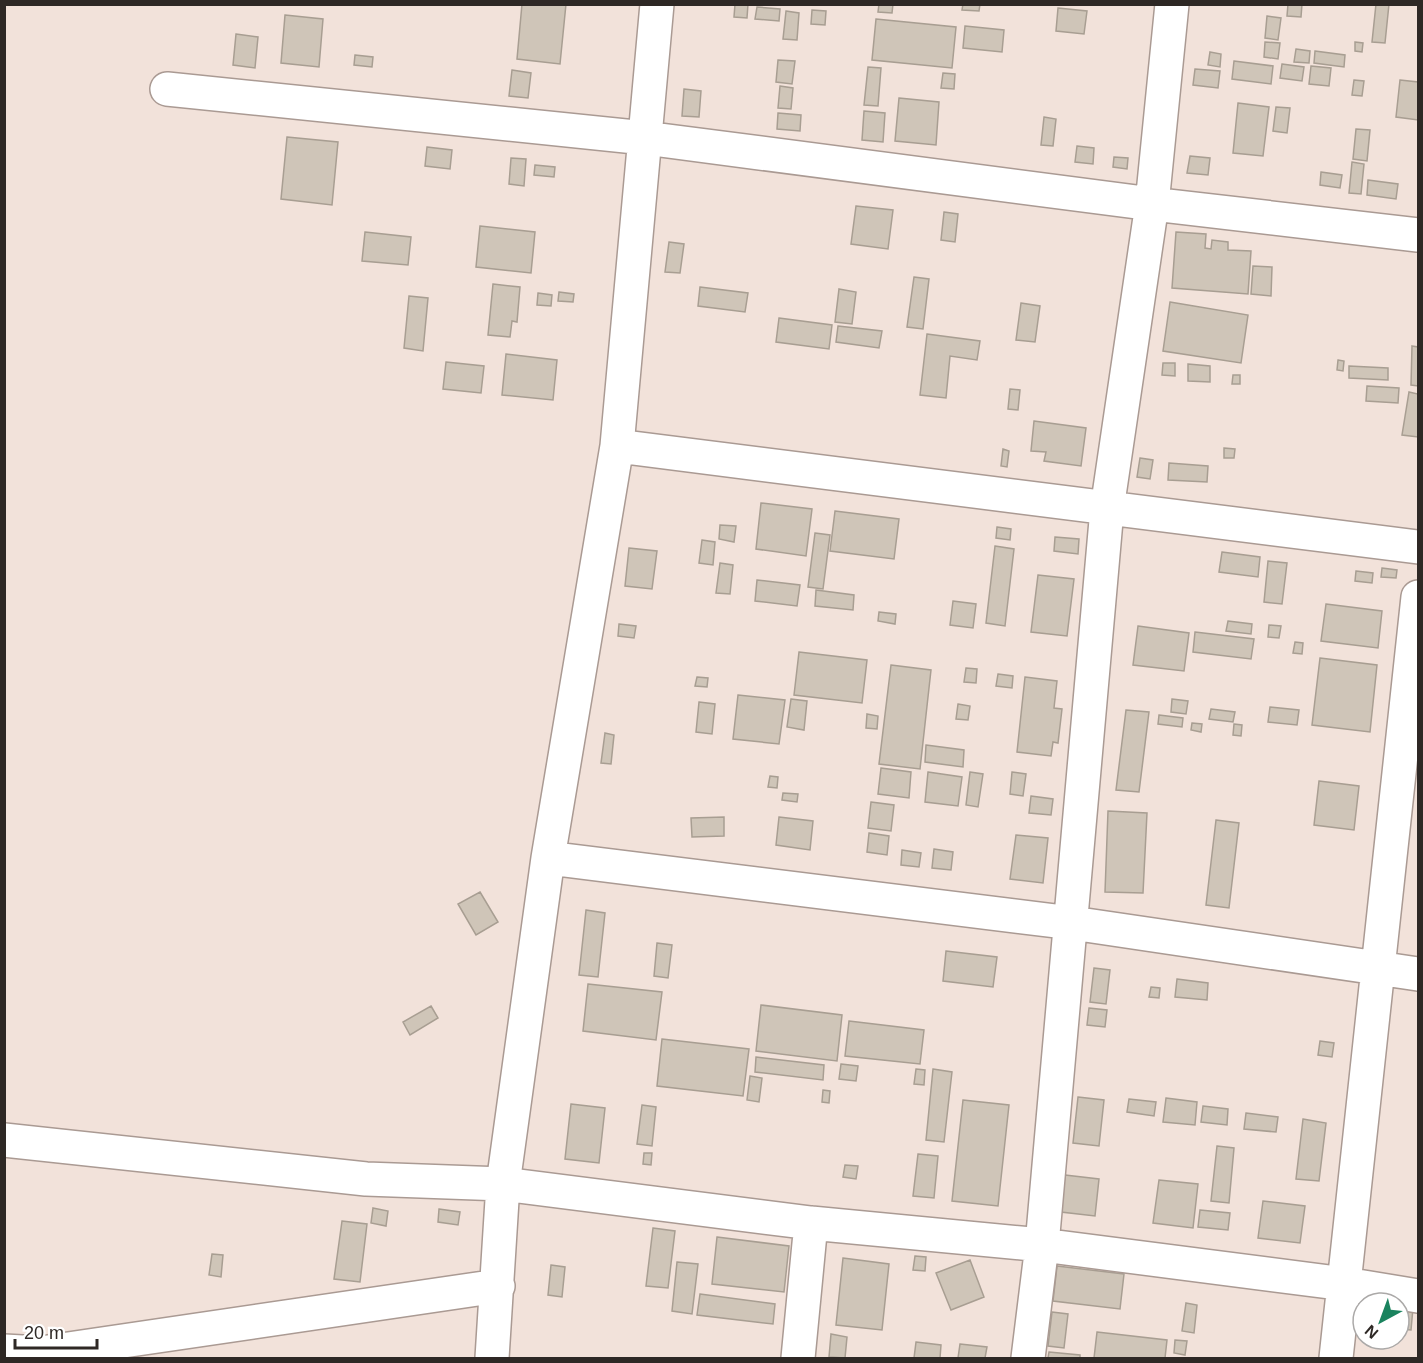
<svg xmlns="http://www.w3.org/2000/svg" width="1423" height="1363" font-family="Arial,sans-serif">
	<style>
		.building { fill: #cfc5b8; stroke: #a89e92; stroke-width: 1.5 }
		.lines { fill: none; stroke-linecap: round; stroke-linejoin: round }
		.minor-casing { stroke: #aa9a93; stroke-width: 36 }
		.minor { stroke: #fff; stroke-width: 33 }
	</style>
	<rect width="100%" height="100%" fill="#f2e2da"/>
	<path class="building" d="M522,4H566L560,64L517,59Z
		M735,4H748L747,18L734,17Z
		M879,4H893L892,13L878,12Z
		M963,4H980L979,11L962,10Z
		M1288,4H1302L1301,17L1287,16Z
		M1376,4H1389L1385,43L1372,42Z
		M757,7L780,9L779,21L755,19Z
		M1058,8L1087,11L1084,34L1056,31Z
		M812,10L826,11L825,25L811,24Z
		M786,11L799,13L797,40L783,39Z
		M285,15L323,19L319,67L281,63Z
		M1267,16L1281,18L1278,40L1265,38Z
		M876,19L956,27L952,68L872,60Z
		M965,26L1004,30L1002,52L963,48Z
		M236,34L258,37L255,68L233,65Z
		M1265,42L1280,43L1278,59L1264,57Z
		M1355,42L1363,43L1362,52L1355,51Z
		M1296,49L1310,51L1309,63L1294,62Z
		M1315,51L1345,55L1344,67L1314,63Z
		M1210,52L1221,54L1220,67L1208,65Z
		M355,55L373,57L372,67L354,65Z
		M778,60L795,61L792,84L776,82Z
		M1234,61L1273,66L1271,84L1232,79Z
		M1282,64L1304,67L1302,81L1280,78Z
		M1311,66L1331,68L1329,86L1309,84Z
		M868,67L881,68L878,106L864,105Z
		M1195,69L1220,71L1218,88L1193,85Z
		M512,70L531,73L528,98L509,96Z
		M943,73L955,74L954,89L941,88Z
		M1354,80L1364,81L1362,96L1352,95Z
		M1400,80L1418,82V120L1396,117Z
		M780,86L793,88L791,109L778,108Z
		M684,89L701,91L699,117L682,116Z
		M899,98L939,102L936,145L895,141Z
		M1238,103L1269,107L1263,156L1233,153Z
		M1276,107L1290,108L1287,133L1273,131Z
		M864,111L885,113L883,142L862,140Z
		M778,113L801,115L800,131L777,129Z
		M1044,117L1056,119L1053,146L1041,145Z
		M1356,129L1370,130L1367,161L1353,159Z
		M287,137L338,142L332,205L281,199Z
		M1077,146L1094,148L1093,164L1075,162Z
		M427,147L452,150L450,169L425,166Z
		M1190,156L1210,158L1208,175L1187,173Z
		M1114,157L1128,158L1127,169L1113,167Z
		M511,158L526,159L524,186L509,184Z
		M1352,162L1364,164L1361,194L1349,193Z
		M535,165L555,167L554,177L534,175Z
		M1321,172L1342,175L1340,188L1320,185Z
		M1368,180L1398,184L1396,199L1367,195Z
		M856,206L893,210L888,249L851,244Z
		M944,212L958,214L955,242L941,240Z
		M480,226L535,232L531,273L476,267Z
		M365,232L411,237L408,265L362,261Z
		M1176,232L1206,234L1205,248L1211,249L1212,240L1228,242V250L1251,251L1248,294L1172,288Z
		M669,242L684,244L680,273L665,272Z
		M1253,266L1272,267L1271,296L1251,294Z
		M914,277L929,279L923,329L907,327Z
		M493,284L520,287L517,322L512,321L510,337L488,335Z
		M700,287L748,293L745,312L698,306Z
		M839,289L856,292L852,324L835,322Z
		M559,292L574,294L573,302L558,301Z
		M538,293L552,295L551,306L537,305Z
		M409,296L428,298L423,351L404,348Z
		M1170,302L1248,315L1241,363L1163,351Z
		M1021,303L1040,306L1035,342L1016,340Z
		M779,318L832,325L829,349L776,342Z
		M838,326L882,331L879,348L836,342Z
		M927,334L980,341L977,360L950,356L946,398L920,395Z
		M1412,346L1418,347V386L1411,385Z
		M506,354L557,360L553,400L502,395Z
		M1338,360L1344,361L1343,371L1337,370Z
		M446,362L484,366L481,393L443,389Z
		M1163,363H1175V376L1162,375Z
		M1188,364L1210,366V382L1188,381Z
		M1349,366L1388,368V380L1349,378Z
		M1233,375H1240V384H1232Z
		M1367,386L1399,388L1398,403L1366,401Z
		M1010,389L1020,390L1018,410L1008,409Z
		M1409,392L1418,394V437L1402,435Z
		M1034,421L1086,428L1081,466L1044,461L1046,452L1031,451Z
		M1224,448L1235,449L1234,458H1224Z
		M1003,449L1009,451L1007,467L1001,466Z
		M1140,458L1153,460L1150,479L1137,477Z
		M1169,463L1208,466L1207,482L1168,480Z
		M761,503L812,509L806,556L756,549Z
		M835,511L899,519L894,559L830,551Z
		M720,525L736,526L734,542L719,539Z
		M997,527L1011,529L1010,540L996,538Z
		M815,533L830,535L823,589L808,587Z
		M1055,537L1079,539L1078,554L1054,551Z
		M702,540L715,542L713,565L699,563Z
		M995,546L1014,549L1005,626L986,623Z
		M629,548L657,551L652,589L625,586Z
		M1222,552L1260,557L1258,577L1219,572Z
		M1268,561L1287,563L1282,604L1264,602Z
		M720,563L733,565L730,594L716,593Z
		M1382,568L1397,570L1396,578L1381,577Z
		M1356,571L1373,573L1372,583L1355,581Z
		M1038,575L1074,579L1067,636L1031,632Z
		M757,580L800,585L797,606L755,601Z
		M816,590L854,595L853,610L815,606Z
		M953,601L976,604L973,628L950,625Z
		M1326,604L1382,611L1378,648L1321,641Z
		M879,612L896,614L895,624L878,621Z
		M1228,621L1252,624L1251,634L1226,631Z
		M619,624L636,626L634,638L618,636Z
		M1269,625L1281,626L1279,638L1268,637Z
		M1138,626L1189,633L1184,671L1133,665Z
		M1195,632L1254,639L1251,659L1193,652Z
		M1295,642L1303,643L1302,654L1293,653Z
		M799,652L867,660L862,703L794,695Z
		M1320,658L1377,665L1370,732L1312,725Z
		M891,665L931,670L920,769L879,764Z
		M966,668L977,669L976,683L964,682Z
		M998,674L1013,676L1012,688L996,686Z
		M697,677L708,678L707,687L695,686Z
		M1025,677L1057,681L1054,708L1062,709L1058,743L1053,742L1051,756L1017,752Z
		M738,695L785,700L779,744L733,739Z
		M791,699L807,701L804,730L787,727Z
		M1172,699L1188,701L1186,714L1171,712Z
		M699,702L715,704L712,734L696,732Z
		M958,704L970,706L968,720L956,719Z
		M1270,707L1299,710L1297,725L1268,722Z
		M1211,709L1235,712L1233,722L1209,719Z
		M1126,710L1149,712L1139,792L1116,790Z
		M867,714L878,716L877,729L866,728Z
		M1159,715L1183,718L1182,727L1158,724Z
		M1192,723L1202,724L1201,732L1191,730Z
		M1234,724L1242,725L1241,736L1233,735Z
		M605,733L614,735L611,764L601,763Z
		M926,745L964,750L963,767L925,762Z
		M881,768L911,772L909,798L878,794Z
		M928,772L962,777L958,806L925,802Z
		M970,772L983,774L978,807L966,805Z
		M1012,772L1026,774L1023,796L1010,794Z
		M770,776L778,777L777,788L768,787Z
		M1319,781L1359,786L1354,830L1314,825Z
		M783,793L798,794L797,802L782,800Z
		M1031,796L1053,799L1051,815L1029,813Z
		M871,802L894,805L891,831L868,828Z
		M1108,811L1147,813L1143,893L1105,892Z
		M724,817V836L692,837L691,818Z
		M779,817L813,821L810,850L776,845Z
		M1216,820L1239,823L1229,908L1206,905Z
		M869,833L889,836L887,855L867,852Z
		M1016,835L1048,838L1043,883L1010,879Z
		M934,849L953,852L951,870L932,868Z
		M902,850L921,853L919,867L901,865Z
		M480,892L498,922L476,935L458,904Z
		M586,910L605,913L598,977L579,975Z
		M657,943L672,945L668,978L654,976Z
		M946,951L997,957L993,987L943,981Z
		M1094,968L1110,970L1106,1004L1090,1002Z
		M1177,979L1208,983L1207,1000L1175,997Z
		M588,984L662,992L656,1040L583,1031Z
		M1151,987L1160,988L1159,998L1149,997Z
		M761,1005L842,1015L837,1061L756,1051Z
		M431,1006L438,1018L410,1035L403,1022Z
		M1089,1008L1107,1010L1105,1027L1087,1025Z
		M849,1021L924,1030L920,1064L845,1056Z
		M662,1039L749,1049L743,1096L657,1086Z
		M1320,1041L1334,1043L1332,1057L1318,1055Z
		M756,1057L824,1065L823,1080L755,1072Z
		M841,1064L858,1066L856,1081L839,1079Z
		M916,1069L925,1070L924,1085L914,1084Z
		M933,1069L952,1072L944,1142L926,1140Z
		M750,1076L762,1078L759,1102L747,1100Z
		M823,1090L830,1091L829,1103L822,1102Z
		M1078,1097L1104,1100L1099,1146L1073,1143Z
		M1166,1098L1197,1102L1195,1125L1163,1122Z
		M1129,1099L1156,1102L1154,1116L1127,1112Z
		M963,1100L1009,1105L998,1206L952,1201Z
		M571,1104L605,1108L599,1163L565,1159Z
		M642,1105L656,1107L652,1146L637,1144Z
		M1203,1106L1228,1109L1227,1125L1201,1122Z
		M1246,1113L1278,1117L1276,1132L1244,1129Z
		M1303,1119L1326,1123L1319,1181L1296,1179Z
		M1217,1146L1234,1148L1229,1203L1211,1201Z
		M644,1153H652L651,1165L643,1164Z
		M918,1154L938,1156L934,1198L913,1196Z
		M845,1165L858,1166L856,1179L843,1177Z
		M1065,1175L1099,1179L1095,1216L1061,1212Z
		M1159,1180L1198,1184L1193,1228L1153,1223Z
		M1263,1201L1305,1206L1300,1243L1258,1238Z
		M373,1208L388,1211L386,1226L371,1223Z
		M439,1209L460,1212L458,1225L438,1222Z
		M1200,1210L1230,1213L1228,1230L1198,1227Z
		M342,1221L367,1224L360,1282L334,1279Z
		M653,1228L675,1231L668,1288L646,1286Z
		M717,1237L789,1246L784,1292L712,1284Z
		M212,1254L223,1255L221,1277L209,1275Z
		M915,1256L926,1257L925,1271L913,1270Z
		M843,1258L889,1264L882,1330L836,1325Z
		M970,1260L984,1297L951,1310L936,1273Z
		M677,1262L698,1264L692,1314L672,1311Z
		M551,1265L565,1267L562,1297L548,1295Z
		M1057,1266L1124,1274L1120,1309L1053,1301Z
		M700,1294L775,1304L773,1324L697,1315Z
		M1186,1303L1197,1305L1194,1333L1182,1331Z
		M1399,1307L1413,1308L1411,1330L1399,1329Z
		M1052,1312L1068,1314L1064,1348L1048,1346Z
		M1097,1332L1167,1340L1165,1358H1094Z
		M831,1334L847,1337L845,1358L829,1357Z
		M1175,1340L1187,1341L1185,1355L1174,1353Z
		M916,1342L941,1345L940,1358H914Z
		M960,1344L987,1347L985,1358H958Z
		M1049,1352L1080,1355V1358H1048Z"/>
	<g class="lines">
		<defs>
			<path id="minor" d="M167,89L645,138L1152,204L1418,235
				M617,446L1418,547
				M548,858L1072,923L1418,974
				M4,1140L366,1179L503,1184L811,1223L1042,1245L1345,1284L1418,1296
				M4,1351L41,1353L498,1286
				M492,1358L503,1184L548,858L617,446L657,4
				M798,1358L811,1223
				M1028,1358L1042,1245L1107,509L1152,204L1172,4
				M1336,1358L1418,597"/>
		</defs>
		<use href="#minor" class="minor-casing"/>
		<use href="#minor" class="minor"/>
	</g>
	<rect width="1423" height="1363" fill="none" stroke="#2e2825" stroke-width="12"/>
	<g transform="translate(1381 1321) rotate(221)"><circle r="28" fill="#ffffff" stroke="#aba9a8" stroke-width="1.5"/>
	<path d="M0-4.5L10 22L0 15L-10 22Z" fill="#1a835e"/>
	<text y="-9" font-size="16" font-weight="bold" text-anchor="middle" fill="#2e2825">N</text>
	</g>
	<path d="M15 1339v9h82v-9" fill="none" stroke="#2e2825" stroke-width="3"/>
	<text x="24" y="1339" font-size="18" fill="#2e2825" stroke="#ffffff" stroke-width="4.5" paint-order="stroke">20 m</text>
</svg>
